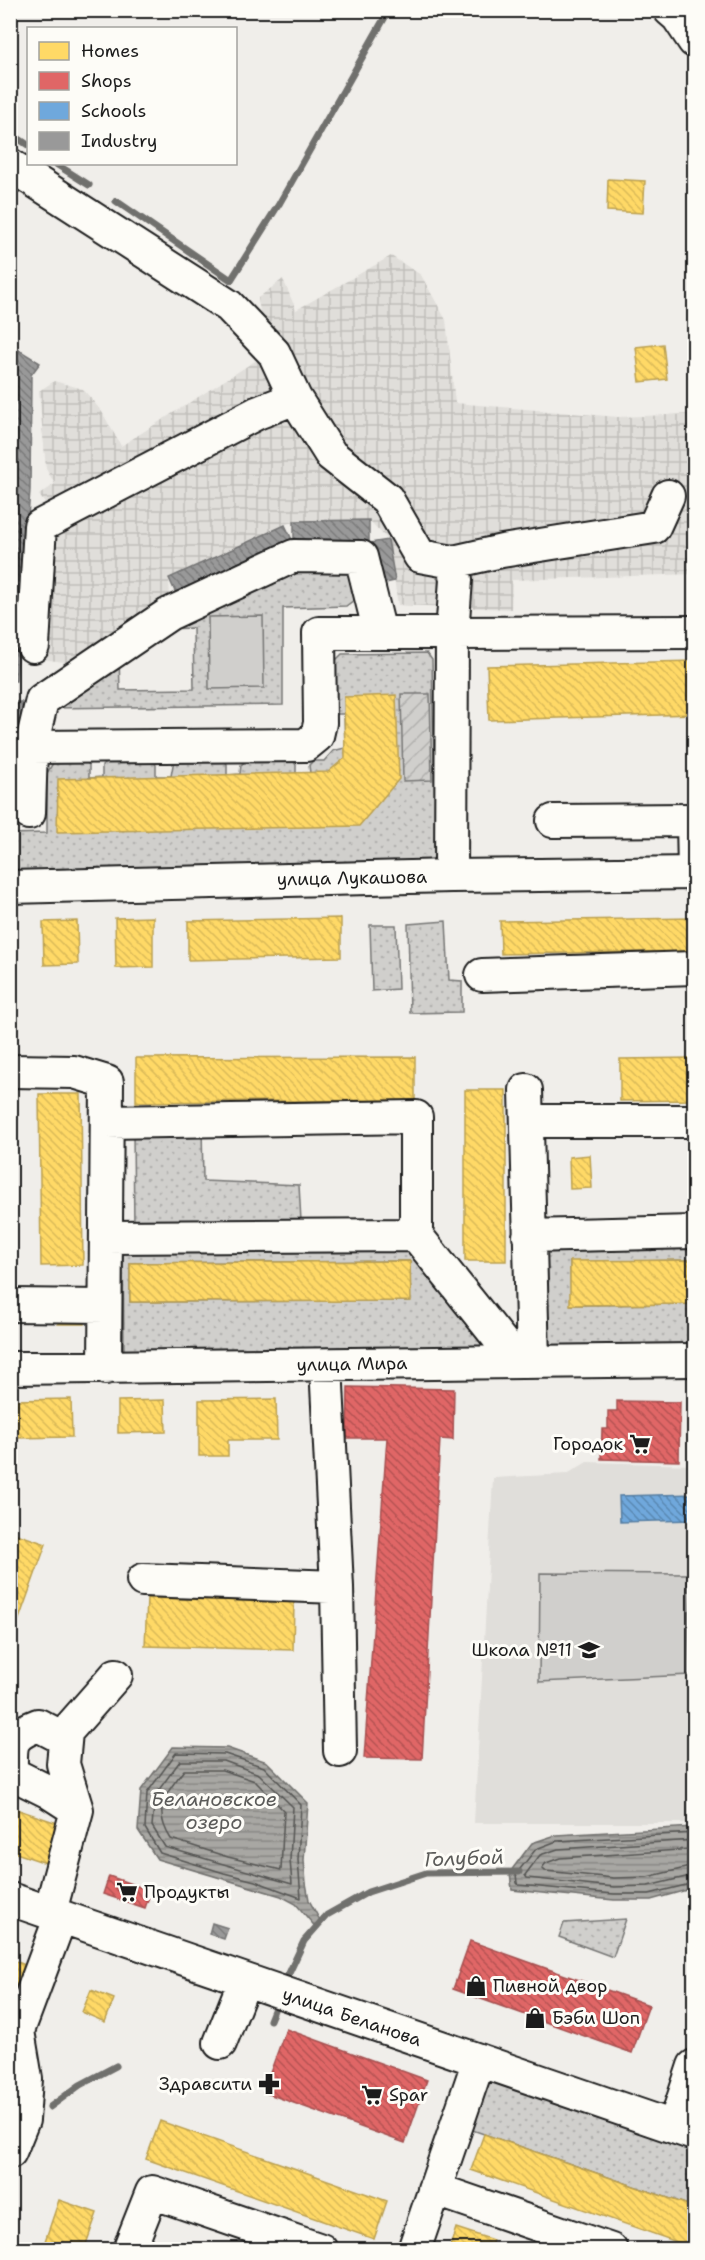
<svg xmlns="http://www.w3.org/2000/svg" width="705" height="2260" font-family="'Shantell Sans',sans-serif">
	<style>
		.built { fill: #e0deda }
		.industrial { fill: url(#industrial-grid) }
		.grass { fill: url(#grass-dots); stroke: #767674; stroke-width: 1.5; fill-rule: evenodd }
		.garden { fill: url(#garden-furrows); stroke: #767674; stroke-width: 1.5 }
		.pitch { fill: #d0cfcc; stroke: #767674; stroke-width: 1.5 }
		.water { fill: url(#water-rules); stroke: #706f6d; stroke-width: 1.5 }
		.homes { fill: url(#homes-back-hatch); stroke: #bba050; stroke-width: 1.5 }
		.shops { fill: url(#shops-back-hatch); stroke: #a55050; stroke-width: 1.5 }
		.schools { fill: url(#schools-back-hatch); stroke: #567ea2; stroke-width: 1.5 }
		.industry { fill: url(#industry-back-hatch); stroke: #747474; stroke-width: 1.5 }
		.lines { fill: none; stroke-linecap: round; stroke-linejoin: round }
		.shore { stroke: #545452; stroke-width: 1.5 }
		.stream { stroke: #706f6d; stroke-width: 7 }
		.minor-casing { stroke: #1c1c1c; stroke-width: 36 }
		.minor { stroke: #fdfcf7; stroke-width: 32 }
		.labels { text-anchor: middle; dominant-baseline: central; stroke-width: 6; stroke-linejoin: round; paint-order: stroke }
		.street-label { font-size: 18px; fill: #1c1c1c; stroke: #fdfcf7 }
		.poi-label { font-size: 18px; fill: #1c1c1c; stroke: #fdfcf7; text-anchor: start }
		.water-label { font-size: 20px; font-style: italic; fill: #5b5b59; stroke: #fdfcf7 }
	</style>
	<defs>
		<pattern id="industrial-grid" width="8" height="8" patternUnits="userSpaceOnUse" patternTransform="scale(1.5)"><rect width="8" height="8" fill="#e0deda"/><path d="M0 4h8M4 0v8" fill="none" stroke="#c0beba"/></pattern>
		<pattern id="grass-dots" width="8" height="8" patternUnits="userSpaceOnUse" patternTransform="scale(1.5)"><rect width="8" height="8" fill="#d0cfcc"/><path d="M2 2h.1M6 6h.1" fill="none" stroke="#b2b1af" stroke-width="1.8" stroke-linecap="round"/></pattern>
		<pattern id="garden-furrows" width="10" height="10" patternUnits="userSpaceOnUse" patternTransform="scale(1.5)"><rect width="10" height="10" fill="#d0cfcc"/><path d="M-1 1l2-2M0 10L10 0M9 11l2-2" fill="none" stroke="#b2b1af"/></pattern>
		<pattern id="water-rules" width="6" height="5" patternUnits="userSpaceOnUse" patternTransform="scale(1.5)"><rect width="6" height="5" fill="#a8a7a3"/><path d="M0 2.5h6" fill="none" stroke="#888784"/></pattern>
		<pattern id="homes-back-hatch" width="6" height="6" patternUnits="userSpaceOnUse" patternTransform="scale(1.5)"><rect width="6" height="6" fill="#ffd966"/><path d="M-1 5l2 2M0 0l6 6M5-1l2 2" fill="none" stroke="#daba58"/></pattern>
		<pattern id="shops-back-hatch" width="6" height="6" patternUnits="userSpaceOnUse" patternTransform="scale(1.5)"><rect width="6" height="6" fill="#e06666"/><path d="M-1 5l2 2M0 0l6 6M5-1l2 2" fill="none" stroke="#b55353"/></pattern>
		<pattern id="schools-back-hatch" width="6" height="6" patternUnits="userSpaceOnUse" patternTransform="scale(1.5)"><rect width="6" height="6" fill="#6fa8dc"/><path d="M-1 5l2 2M0 0l6 6M5-1l2 2" fill="none" stroke="#5a88b2"/></pattern>
		<pattern id="industry-back-hatch" width="6" height="6" patternUnits="userSpaceOnUse" patternTransform="scale(1.5)"><rect width="6" height="6" fill="#999"/><path d="M-1 5l2 2M0 0l6 6M5-1l2 2" fill="none" stroke="#7c7c7c"/></pattern>
	</defs>
	<rect width="100%" height="100%" fill="#f0eeea"/>
	<filter id="ink" filterUnits="userSpaceOnUse"><feTurbulence type="fractalNoise" baseFrequency=".0167" numOctaves="2"/><feDisplacementMap in="SourceGraphic" scale="12" xChannelSelector="R" yChannelSelector="G"/><feConvolveMatrix kernelMatrix="1 2 1 2 8 2 1 2 1" color-interpolation-filters="sRGB"/></filter>
	<g filter="url(#ink)">
		<path class="built" d="M587,1462L694,1465V1823H474L493,1478L567,1474Z"/>
		<path class="industrial" d="M391,256L421,275L446,320L455,403L618,417L692,414L694,436V574L512,580L511,609L398,605L388,540L369,520L294,521L169,578L170,600L71,663L42,659L43,596L56,518L39,495L55,484L46,469L39,391L54,381L83,389L102,412L121,446L266,354L258,298L283,279L296,310Z"/>
		<path class="grass" d="M292,565L349,568L356,589L354,600L346,606L283,608V705L52,708L119,656L120,690L194,689L193,628L163,629Z
			M427,653L432,660L436,854L431,862L11,875L10,834L47,833V773L53,763L85,761L89,765V778L102,777V766L106,762L153,761L156,765V776H171L174,760H224L227,764V775L240,774L241,765L248,760L292,759L296,765V773H310L309,765L313,761H324L333,751L345,748L344,714H334L333,663L342,654Z
			M446,921L449,980L462,981V1012L410,1013L408,924Z
			M370,925H396L398,989L372,991Z
			M202,1126L203,1181L299,1185L301,1221L134,1229L133,1132Z
			M694,1241V1260L570,1262L571,1305L694,1304V1347L555,1348L539,1341L545,1244Z
			M412,1246L490,1342L483,1352L124,1354L123,1249ZM410,1261V1301L130,1302V1263Z
			M626,1919L613,1957L559,1937L564,1923Z
			M491,2077H498L644,2134L694,2151V2207L464,2127L478,2088Z"/>
		<path class="garden" d="M401,694H430L432,780L403,781Z"/>
		<path class="pitch" d="M263,616L264,688L209,689L208,617Z
			M540,1573L688,1574L690,1675L539,1682Z"/>
		<path class="water" d="M173,1747L227,1748L267,1762L308,1803L304,1860L306,1883L309,1900L322,1924L317,1929L296,1904L281,1896L157,1859L138,1830L141,1790Z
			M694,1827V1888L651,1900H614L512,1890L510,1872L532,1843L556,1835Z"/>
		<path class="homes" d="M608,179L645,181L643,213L607,211Z
			M663,344L667,379L640,382L636,347Z
			M694,661V714L489,720L487,666Z
			M396,695L399,779L359,826L57,832L58,779L328,772L345,758L344,697Z
			M153,917V967L116,968L115,918Z
			M341,918V957L188,960V921Z
			M694,918V951L501,954L500,921Z
			M77,921L78,964L44,965L43,922Z
			M415,1057V1100L136,1102V1058Z
			M694,1058V1100L620,1101V1059Z
			M465,1090H506V1261H465Z
			M39,1094H81L83,1265L41,1266Z
			M590,1155L592,1188L570,1189L569,1157Z
			M694,1260V1304L570,1305V1261Z
			M410,1261L411,1301L130,1302V1263Z
			M58,1309H85V1324H58Z
			M692,1394H694V1430H692Z
			M71,1399L72,1437L14,1438L13,1400Z
			M276,1399L277,1440H228V1456H199V1400Z
			M165,1400L166,1432L118,1433V1401Z
			M11,1532L46,1544L10,1644V1533Z
			M147,1598L294,1602L293,1650L145,1646Z
			M10,1807L60,1824L46,1863L10,1851Z
			M10,1959L25,1965L10,2001Z
			M91,1990L114,1999L105,2022L82,2012Z
			M160,2121L387,2201L374,2239L146,2159Z
			M484,2134L694,2207V2248L471,2170Z
			M59,2200L97,2213L84,2250H42Z
			M456,2228L493,2240L490,2250H449Z"/>
		<path class="shops" d="M348,1387L454,1389L453,1440L440,1439L422,1759L364,1758L387,1438H347Z
			M617,1401L680,1402L679,1461L601,1459L602,1429H608V1411H617Z
			M109,1876L151,1891L145,1908L103,1894Z
			M470,1941L649,2005L632,2053L453,1989Z
			M286,2029L427,2080L405,2143L263,2092Z"/>
		<path class="schools" d="M694,1494V1520L620,1522L619,1496Z"/>
		<path class="industry" d="M14,347L40,363L31,375L30,490L16,681H10V351Z
			M369,520V543L294,544V521Z
			M285,525L294,544L178,598L169,578Z
			M388,540L395,581L376,585L369,543Z
			M10,702H22V743H10Z
			M212,1923L228,1928L224,1939L209,1934Z"/>
		<g class="lines">
			<path class="shore" d="M176,1753L225,1754L264,1767L301,1805L298,1860L301,1898L255,1881L224,1873L160,1853L145,1828L147,1793Z
				M180,1761H224L259,1774L293,1807L290,1860L292,1884L165,1847L152,1826L155,1795Z
				M184,1770H222L255,1781L284,1811L281,1870L228,1857L171,1839C152,1809 165,1795 184,1770Z
				M694,1833L557,1841L536,1849L516,1874L517,1883L519,1885L614,1894H649L694,1883
				M694,1840L558,1849L540,1855L525,1875L527,1878L614,1887L648,1886L694,1875
				M694,1849L560,1858L546,1863L542,1868L545,1871L614,1878L647,1877L694,1866"/>
			<path class="stream" d="M10,133L28,145
				M56,164L89,185
				M116,201L231,280L279,204L389,10
				M284,1984L304,1941L327,1915L368,1892L426,1873L519,1872
				M270,2020L278,2000
				M50,2107L80,2085L116,2066"/>
			<defs>
				<path id="minor" d="M670,10L678,17L694,41
					M10,165L229,306L274,353L295,398L331,455L387,499L420,556L453,562L502,551L654,527L668,496
					M453,562L456,580L452,633L694,632
					M33,646L40,526L257,413L295,398
					M31,747L42,700L169,614L287,559L294,556L361,557L380,633
					M29,813L31,747L306,745L317,736L320,723L319,633H452L451,876
					M553,821L693,820L694,873
					M10,887L451,876L694,873
					M482,975L694,968
					M10,1071L74,1072L107,1082L105,1368
					M526,1090L533,1361
					M527,1121H694
					M107,1122L416,1117V1235
					M529,1236L694,1232
					M106,1237L416,1235L517,1361
					M10,1305L105,1306
					M326,1365L337,1587L340,1751
					M10,1368L694,1360
					M143,1580L337,1587
					M77,1810L63,1764L66,1732L116,1675
					M10,1899L694,2134
					M50,1912L77,1810L49,1792L11,1773C11,1743 8,1737 38,1725L65,1739
					M220,2043L245,1980
					M674,2127L694,2066
					M10,2152L23,2120L26,2079L18,2031L61,1916
					M434,2189L611,2250
					M129,2250L152,2192L321,2250
					M414,2250L479,2060"/>
			</defs>
			<use href="#minor" class="minor-casing"/>
			<use href="#minor" class="minor"/>
		</g>
	</g>
	<defs>
		<symbol id="supermarket-bare" viewBox="-9 -9 18 18"><path d="M-6-5.5h2.5l.6 2H6L4.5 2H-2.5L-4.4-4H-6ZM-1.5 3.2a1.3 1.3 0 1 0 .1 0ZM3 3.2a1.3 1.3 0 1 0 .1 0Z" fill="#1c1c1c" stroke="#fdfcf7" stroke-width="2.5" paint-order="stroke"/></symbol>
		<symbol id="school-bare" viewBox="-9 -9 18 18"><path d="M0-5L7-2L0 1L-7-2ZM-4 1L0 2.5L4 1V4Q0 6-4 4Z" fill="#1c1c1c" stroke="#fdfcf7" stroke-width="2.5" paint-order="stroke"/></symbol>
		<symbol id="shop-bare" viewBox="-9 -9 18 18"><path d="M-5-2.5h2.3a2.7 3.5 0 0 1 5.4 0H5L5.5 6h-11ZM-1.5-2.5h3a1.5 2.3 0 0 0-3 0Z" fill="#1c1c1c" stroke="#fdfcf7" stroke-width="2.5" paint-order="stroke"/></symbol>
		<symbol id="pharmacy-bare" viewBox="-9 -9 18 18"><path d="M-2-6h4v4h4v4h-4v4h-4v-4h-4v-4h4Z" fill="#1c1c1c" stroke="#fdfcf7" stroke-width="2.5" paint-order="stroke"/></symbol>
	</defs>
	<g fill-rule="evenodd">
		<use href="#supermarket-bare" x="625" y="1429" width="30" height="30"/>
		<use href="#school-bare" x="574" y="1635" width="30" height="30"/>
		<use href="#supermarket-bare" x="112" y="1877" width="30" height="30"/>
		<use href="#shop-bare" x="461" y="1971" width="30" height="30"/>
		<use href="#shop-bare" x="520" y="2003" width="30" height="30"/>
		<use href="#pharmacy-bare" x="254" y="2069" width="30" height="30"/>
		<use href="#supermarket-bare" x="357" y="2080" width="30" height="30"/>
	</g>
	<g class="labels">
		<g class="street-label">
			<text transform="translate(352 878) rotate(-1)">улица Лукашова</text>
			<text transform="translate(352 1364) rotate(-1)">улица Мира</text>
			<text transform="translate(352 2017) rotate(19)">улица Беланова</text>
		</g>
		<g class="poi-label">
			<text x="623" y="1444" text-anchor="end">Городок</text>
			<text x="572" y="1650" text-anchor="end">Школа №11</text>
			<text x="144" y="1892">Продукты</text>
			<text x="493" y="1986">Пивной двор</text>
			<text x="552" y="2018">Бэби Шоп</text>
			<text x="252" y="2084" text-anchor="end">Здравсити</text>
			<text x="389" y="2095">Spar</text>
		</g>
		<g class="water-label">
			<text x="214" y="1799">Белановское<tspan x="214" dy="23">озеро</tspan></text>
			<text transform="translate(464 1858) rotate(-2)">Голубой</text>
		</g>
	</g>
	<rect width="705" height="2260" fill="none" stroke="#fdfcf7" stroke-width="36"/>
	<rect x="18" y="18" width="669" height="2224" fill="none" stroke="#1c1c1c" stroke-width="2" filter="url(#ink)"/>
	<rect x="27" y="27" width="210" height="138" fill="#fdfcf7" stroke="#a3a29f" stroke-width="1.5"/>
	<rect x="39" y="42" width="30" height="18" fill="#ffd966" stroke="#a3a29f" stroke-width="1.5"/>
	<text x="81" y="57" font-size="18" fill="#1c1c1c">Homes</text>
	<rect x="39" y="72" width="30" height="18" fill="#e06666" stroke="#a3a29f" stroke-width="1.5"/>
	<text x="81" y="87" font-size="18" fill="#1c1c1c">Shops</text>
	<rect x="39" y="102" width="30" height="18" fill="#6fa8dc" stroke="#a3a29f" stroke-width="1.5"/>
	<text x="81" y="117" font-size="18" fill="#1c1c1c">Schools</text>
	<rect x="39" y="132" width="30" height="18" fill="#999999" stroke="#a3a29f" stroke-width="1.5"/>
	<text x="81" y="147" font-size="18" fill="#1c1c1c">Industry</text>
</svg>
